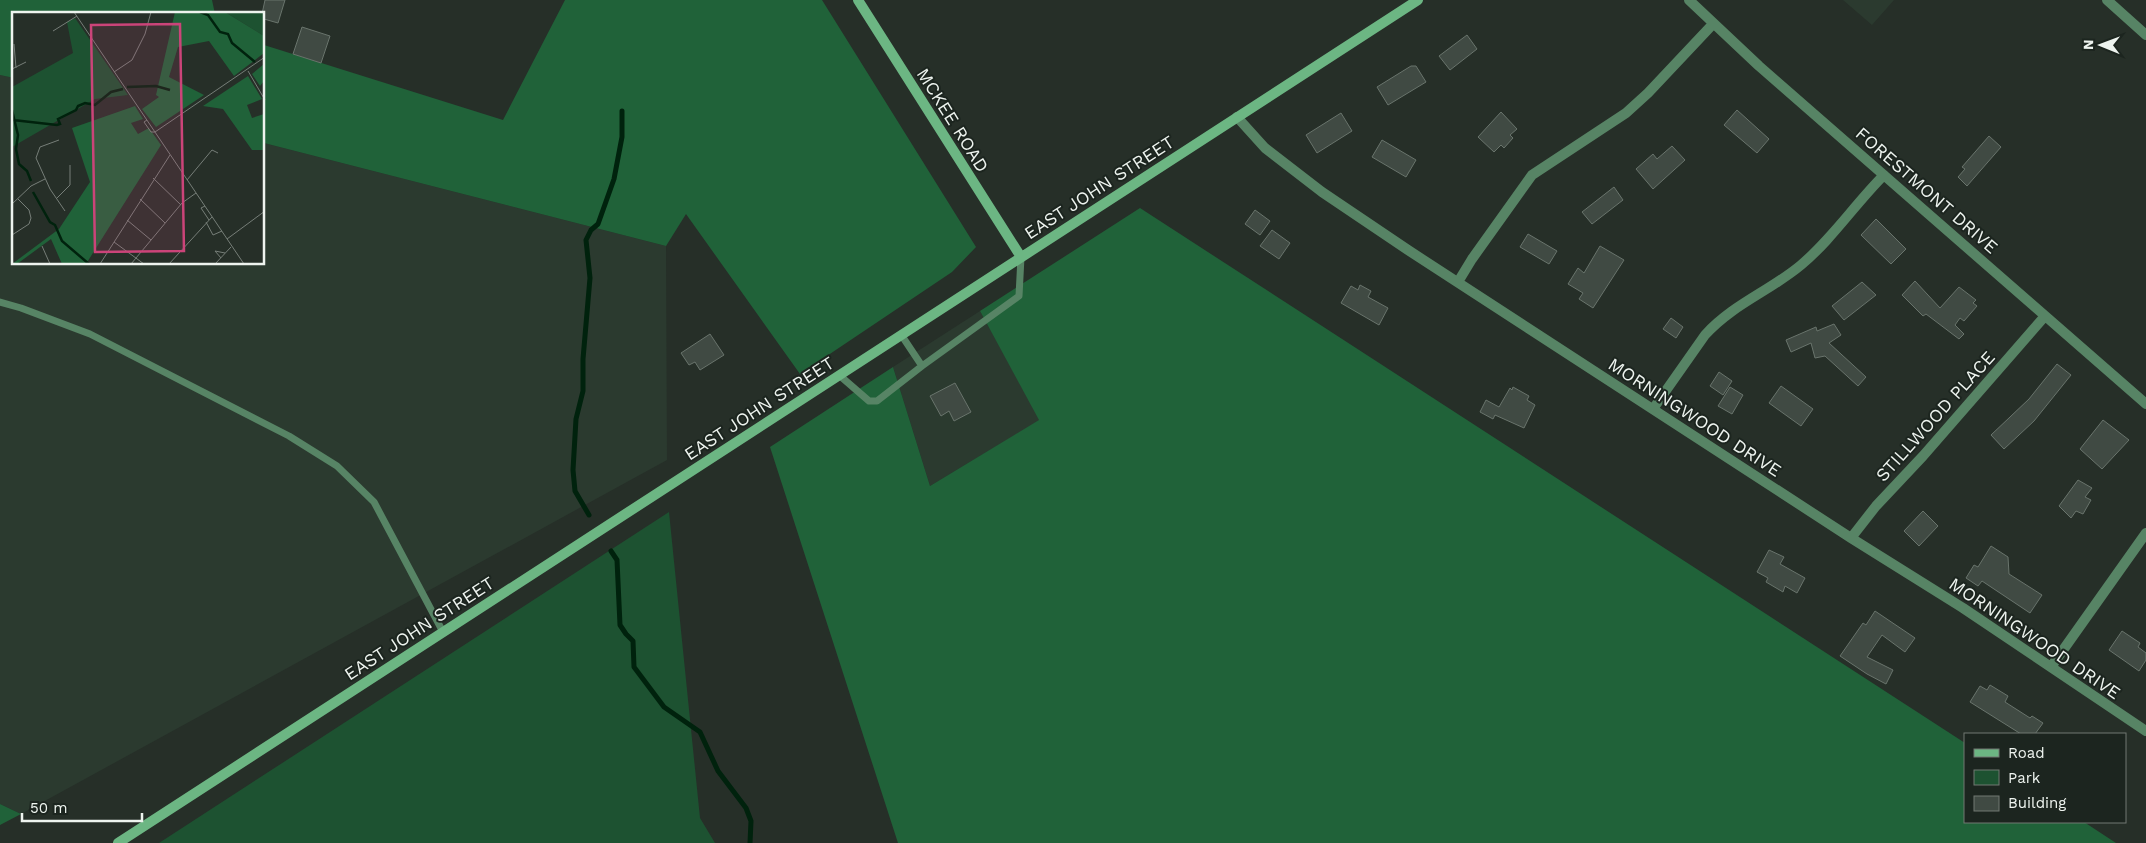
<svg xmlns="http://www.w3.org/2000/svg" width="2146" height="843" font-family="'Work Sans',sans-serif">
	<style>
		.built { fill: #2b3a2f }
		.green { fill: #1d5231 }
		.forest { fill: #206239 }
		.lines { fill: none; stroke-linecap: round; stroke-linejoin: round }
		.stream { stroke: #00220d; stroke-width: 5 }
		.building { fill: #404a43; stroke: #69746c }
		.lane { stroke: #578465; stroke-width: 7 }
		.street { stroke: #578465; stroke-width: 10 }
		.secondary { stroke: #6cb683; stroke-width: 10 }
		.labels { text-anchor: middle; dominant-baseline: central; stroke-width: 4; stroke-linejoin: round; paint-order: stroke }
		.street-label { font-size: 18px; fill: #eef4ef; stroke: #1c251f }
		.inset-river { fill: none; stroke: #00220d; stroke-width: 2.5 }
		.inset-road { fill: none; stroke: #767e78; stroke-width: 1 }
		.view { fill: #cb4479; fill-opacity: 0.15; stroke: #cb4479; stroke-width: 2.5 }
		.inset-edge { fill: none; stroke: #eef4ef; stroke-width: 2.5 }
	</style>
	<rect width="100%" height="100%" fill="#262f28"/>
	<path class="built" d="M1843,0H1894L1872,25Z
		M0,75L14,78V264H264V143L666,246L667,460L21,814L0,804Z
		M980,311L1040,420L930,486L893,367Z"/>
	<path class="green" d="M669,512L700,818L715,843H159Z"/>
	<path class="forest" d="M0,0H212L215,14H14V78L0,75Z
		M565,0H822L976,247L952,272L800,374L686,214L666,246L264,143V45L503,120Z
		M1140,208L1965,743V822H2084L2116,843H898L770,447L893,367L930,486L1039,420L980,311Z
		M0,804L21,814L0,825Z"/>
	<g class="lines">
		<path class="stream" d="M589,515L575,491L573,470L576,419L583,391V359L590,278L586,240L591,230L598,224L614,179L622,137V111
			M611,551L617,560L620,625L626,634L633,641L634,667L664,707L700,732L718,771L746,808L751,821L750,843"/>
	</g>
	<path class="building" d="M265,0H285L278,23L264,19V14H262Z
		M302,27L330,36L321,63L293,54Z
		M1467,35L1477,49L1450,70L1439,56Z
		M1411,66H1416L1426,82L1388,105L1377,87Z
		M1737,110L1769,139L1757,153L1724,125Z
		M1501,112L1517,129L1510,135L1513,138L1504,148L1501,145L1494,152L1478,137Z
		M1341,113L1352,131L1317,153L1306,135Z
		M1989,136L2001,147L1967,186L1958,177L1965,169L1962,167Z
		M1382,140L1416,160L1406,177L1372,157Z
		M1672,146L1685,160L1653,189L1636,169L1653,154L1657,159Z
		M1614,187L1623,200L1592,224L1582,212Z
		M1255,210L1270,221L1260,235L1245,224Z
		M1876,219L1906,249L1891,264L1861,235Z
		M1272,230L1290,243L1279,259L1260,246Z
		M1528,234L1557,251L1549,264L1520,247Z
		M1600,246L1624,260L1593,308L1579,299L1583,293L1568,284L1578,268L1584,273Z
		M1915,281L1940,308L1959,287L1976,300L1973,303L1977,306L1964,321L1960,318L1955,325L1964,334L1959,339L1926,314L1923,316L1902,295Z
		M1862,282L1876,295L1844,320L1832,306Z
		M1360,285L1371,291L1368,297L1388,308L1379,325L1341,303L1351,286L1358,290Z
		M1671,318L1683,327L1676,338L1663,329Z
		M1834,324L1841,335L1829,343L1866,377L1858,386L1825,356L1815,358L1811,343L1791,352L1786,340L1816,327L1817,331Z
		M710,334L724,355L700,370L695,362L689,365L681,353Z
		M2057,364L2071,375L2034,421L2004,449L1991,435L2029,399Z
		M1719,372L1732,381L1723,395L1710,386Z
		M955,383L971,412L954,421L949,411L941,416L930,396Z
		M1781,386L1813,409L1801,426L1769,403Z
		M1513,387L1529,396L1527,400L1535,405L1524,428L1495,415L1493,419L1480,412L1486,400L1499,407L1510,388L1512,390Z
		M1730,387L1743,395L1732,414L1718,406Z
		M2103,420L2129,440L2102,469L2080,449Z
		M2078,480L2092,488L2085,497L2091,500L2083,514L2076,511L2071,518L2059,506Z
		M1923,511L1938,526L1919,546L1904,531Z
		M1991,546L2008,557L2009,574L2042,595L2030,613L1982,581L1978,586L1966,578L1974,565L1978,567Z
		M1769,550L1784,557L1780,564L1805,578L1797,593L1785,586L1783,592L1766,582L1768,578L1757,572Z
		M1875,611L1915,638L1905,652L1882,635L1867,657L1893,670L1886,684L1867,674L1840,656L1863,623L1866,625Z
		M2122,631L2140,643L2138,647L2146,653V660L2139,671L2109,650Z
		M1990,685L2008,696L2005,702L2030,718L2032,716L2043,723L2035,734H2021L1970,702L1980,686L1987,690Z"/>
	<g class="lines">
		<path class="lane" d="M0,302L21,308L90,334L289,436L337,466L374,502L443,632
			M902,336L922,366L1019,296L1021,257
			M839,375L869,401H877L922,366"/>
		<path class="street" d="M1689,0L1759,66L2146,404
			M2107,0L2146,35
			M1237,117L1265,148L1322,192L1408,250L1851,538L1963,608L2146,731
			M1458,282L1472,259L1532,175L1626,113L1648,93L1713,24
			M1653,409L1705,335C1733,304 1770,291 1801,265C1832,239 1855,204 1884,175
			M1851,538L1876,506L1923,456L2045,316
			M2051,667L2146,533"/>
		<path class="secondary" d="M858,0L1021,257
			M118,843L1418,0"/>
	</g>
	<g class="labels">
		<g class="street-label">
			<text transform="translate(953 120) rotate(58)">MCKEE ROAD</text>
			<text transform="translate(1099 187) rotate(-33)">EAST JOHN STREET</text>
			<text transform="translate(1927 190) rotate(41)">FORESTMONT DRIVE</text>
			<text transform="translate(759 408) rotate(-33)">EAST JOHN STREET</text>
			<text transform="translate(1935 416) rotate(-48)">STILLWOOD PLACE</text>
			<text transform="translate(1695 417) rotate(33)">MORNINGWOOD DRIVE</text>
			<text transform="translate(419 628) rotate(-33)">EAST JOHN STREET</text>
			<text transform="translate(2035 638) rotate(34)">MORNINGWOOD DRIVE</text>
		</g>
	</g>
	<g transform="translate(12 12)">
		<rect width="252" height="252" fill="#262f28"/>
		<path d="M213,0H252V24ZM63,6L116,83L83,87L0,135V75L61,41L55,10Z" fill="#1d5231"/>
		<path d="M163,0H213L252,24V41L222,64L197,29L166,35L157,65L192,83L144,115L130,97L147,85L144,83ZM252,52V69L248,74L240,62ZM236,64L250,87L235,93L240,106L252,102V138H240L211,97L191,94ZM123,94L131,107L119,111L126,122L137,116L149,133L74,252H50L39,227L5,252H0L47,217L78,170L60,116Z" fill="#206239"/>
		<path class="inset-river" d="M188,0L196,3L208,20L216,22L220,31L243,50M115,75L144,74L158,78M0,98L6,123L4,137L7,152L15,159L19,169M1,108L45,113L48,112L46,107L64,98L66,94L73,91L83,93L99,80L111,77M21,180L38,210L43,213L50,229L77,252"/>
		<path class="inset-road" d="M62,0L232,252M41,19L65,4M2,32L4,56M0,57L14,50M236,59L253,88M102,60L120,48L133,22L139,0M135,108L132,110L139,120H143L253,45M47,128L28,135L24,146L38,177L53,199M141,166L169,193M175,168L200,138L206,141M44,187L58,173V153M128,187L153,211M0,192L19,174L33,167M193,194L189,196L197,208M115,208L139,228M194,210L201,223L210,219M0,223L17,212L19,206L17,198L6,187M215,227L253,199M102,230L132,252M30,234L38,252M209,246L203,239L213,241M88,252L158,143M119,252L170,191L184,181M157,252L200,205M203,252L219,235"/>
		<path class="view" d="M168,12L172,239L83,240L79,13Z"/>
		<rect width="252" height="252" class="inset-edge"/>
	</g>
	<rect x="1964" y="733" width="162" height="90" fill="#1c251f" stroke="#707872"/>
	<rect x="1974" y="749" width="25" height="8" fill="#6cb683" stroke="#707872"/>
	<text x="2008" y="758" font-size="15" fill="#eef4ef">Road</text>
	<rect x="1974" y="770" width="25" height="15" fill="#1d5231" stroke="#707872"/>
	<text x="2008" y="783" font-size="15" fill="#eef4ef">Park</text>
	<rect x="1974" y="796" width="25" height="15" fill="#404a43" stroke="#707872"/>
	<text x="2008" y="808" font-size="15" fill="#eef4ef">Building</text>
	<g transform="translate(2101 45) rotate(271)" stroke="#1c251f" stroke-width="4" paint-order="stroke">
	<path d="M0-4L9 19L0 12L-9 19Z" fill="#eef4ef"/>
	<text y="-8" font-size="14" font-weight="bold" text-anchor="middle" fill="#eef4ef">N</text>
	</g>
	<path d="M22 813v8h120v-8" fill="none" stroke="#eef4ef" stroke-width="2.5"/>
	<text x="30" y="813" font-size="15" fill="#eef4ef" stroke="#1c251f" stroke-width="4" paint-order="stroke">50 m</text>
</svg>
